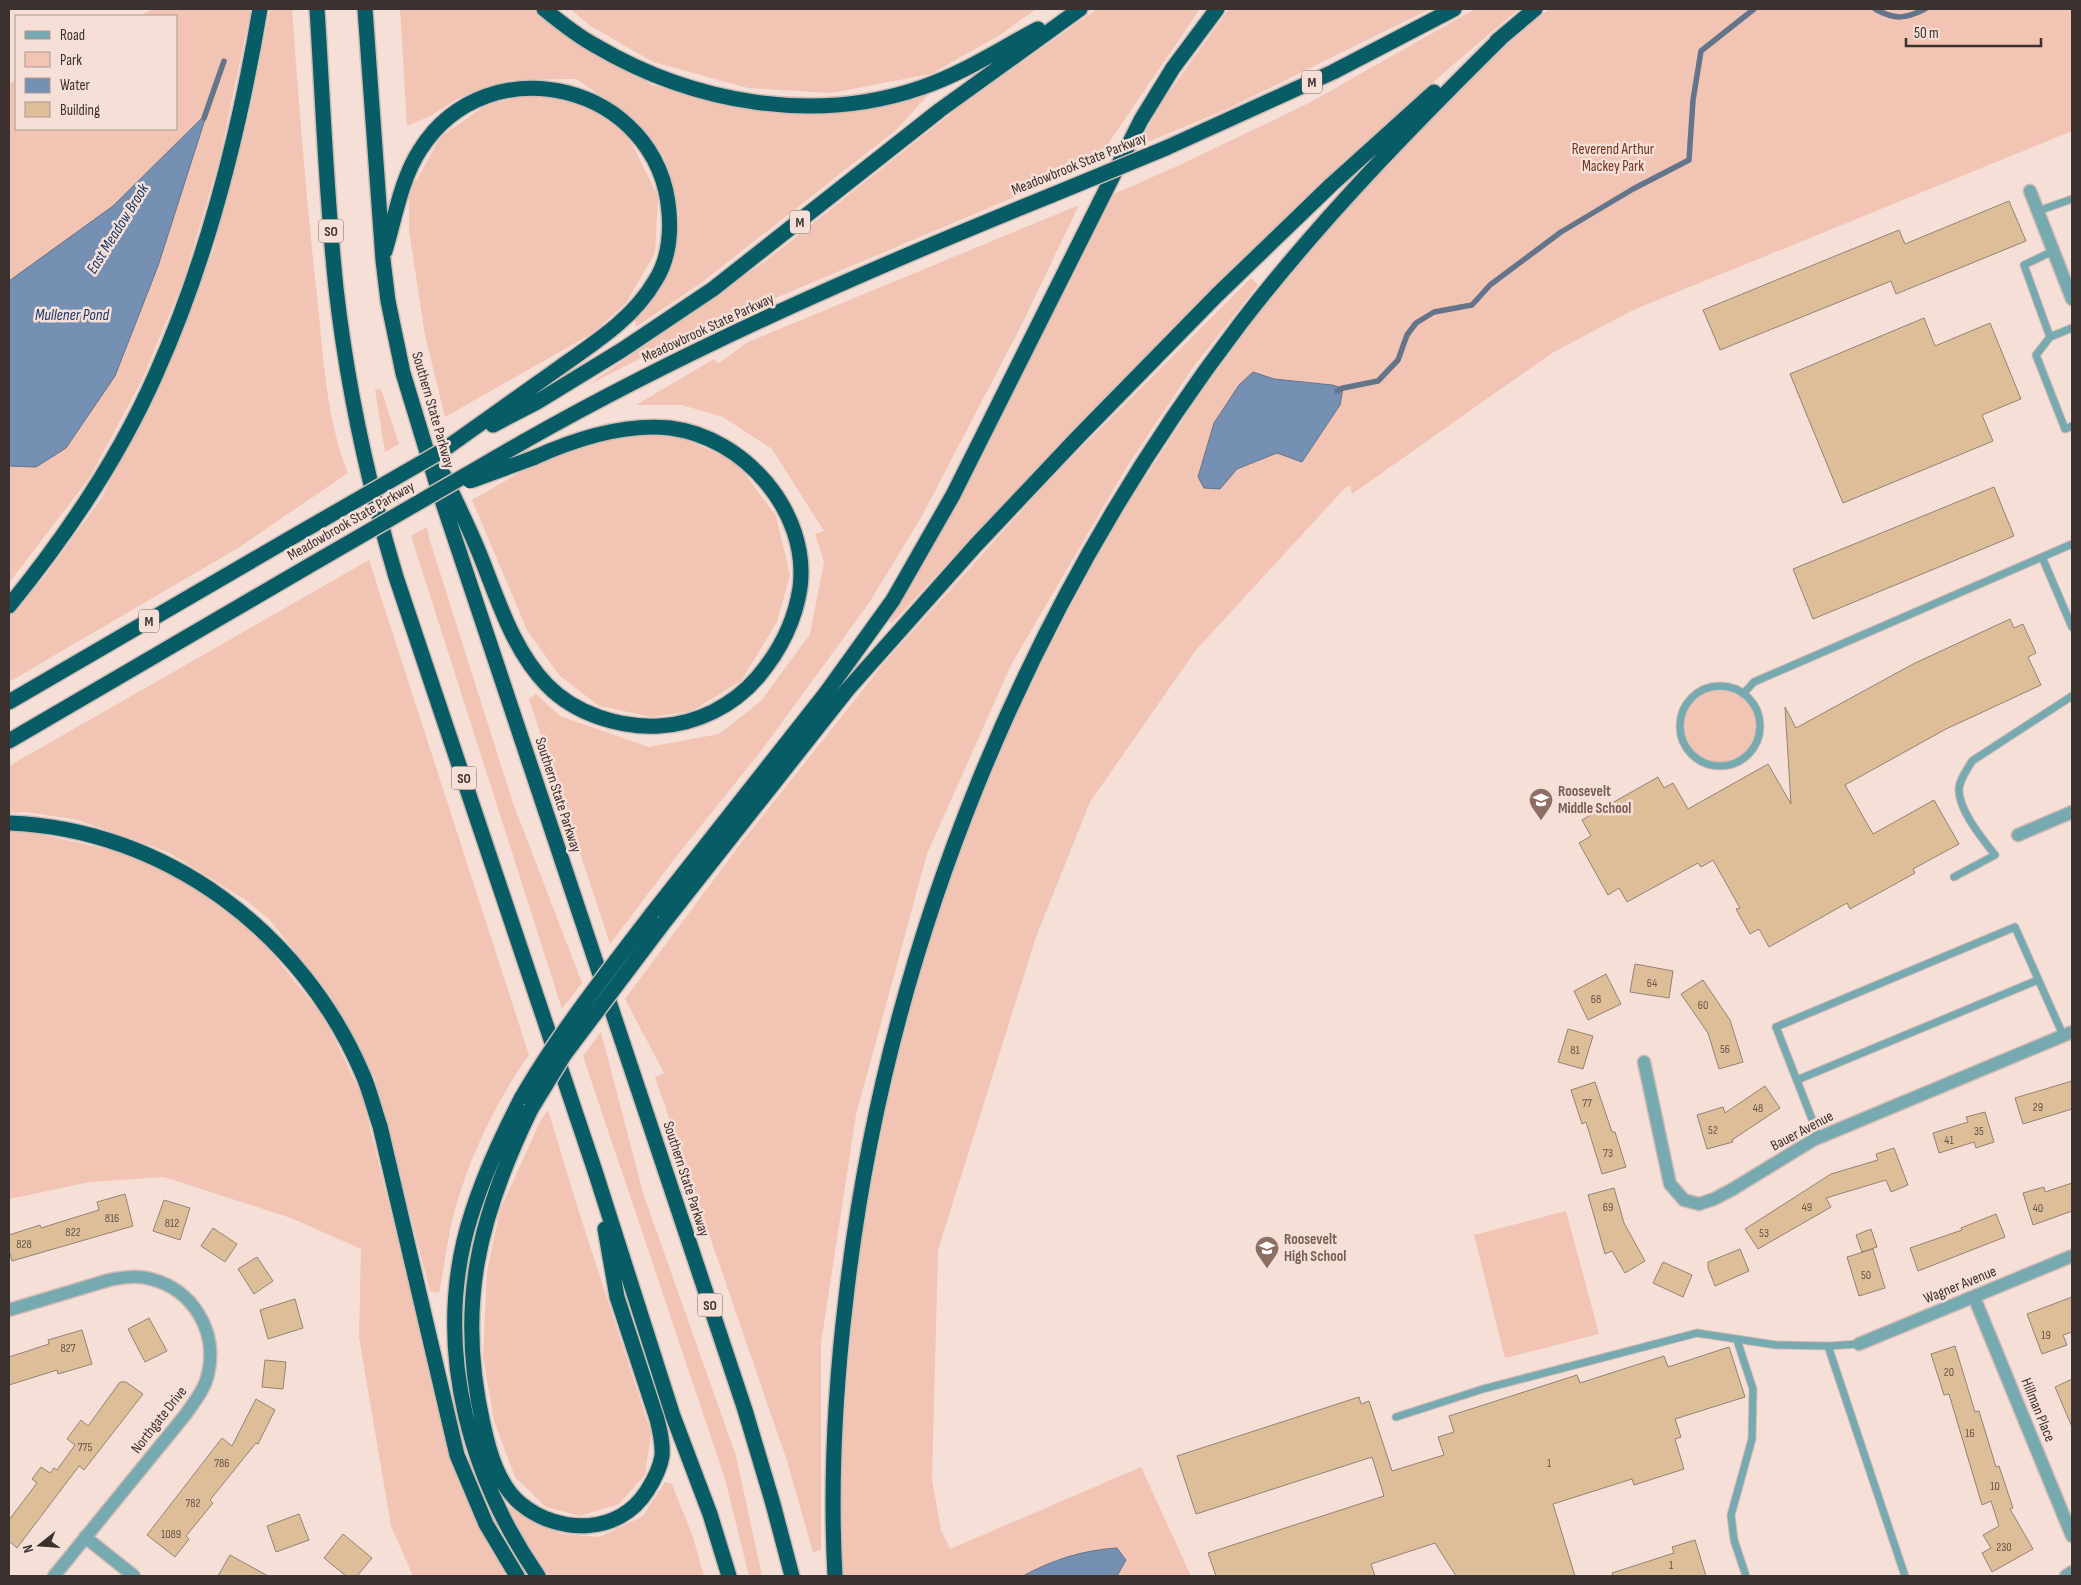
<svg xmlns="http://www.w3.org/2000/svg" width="2081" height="1585" font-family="'Sofia Sans Condensed',sans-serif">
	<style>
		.green { fill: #f1c4b3; fill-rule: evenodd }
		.water { fill: #7690b3; stroke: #64748b }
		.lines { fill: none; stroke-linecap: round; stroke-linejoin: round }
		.stream { stroke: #64748b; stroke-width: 5.5 }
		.building { fill: #ddbe99; stroke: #918475 }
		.service-casing { stroke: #d1bcb5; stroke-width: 9 }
		.minor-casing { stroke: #d1bcb5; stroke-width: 15 }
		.motorway-casing { stroke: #d1bcb5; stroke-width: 18 }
		.service { stroke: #77a9b0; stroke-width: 7 }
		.minor { stroke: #77a9b0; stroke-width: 12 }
		.motorway { stroke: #085c65; stroke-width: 15 }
		.motorway-bridge-casing { stroke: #d1bcb5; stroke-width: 18; stroke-linecap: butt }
		.motorway-bridge { stroke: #085c65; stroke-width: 15 }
		.labels { text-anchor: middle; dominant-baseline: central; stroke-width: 5; stroke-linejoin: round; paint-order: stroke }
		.number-label { font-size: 12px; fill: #64554a }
		.shield { fill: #f6dfd7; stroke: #736661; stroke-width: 1 }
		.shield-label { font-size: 14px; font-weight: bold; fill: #3b322f }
		.park-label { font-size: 15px; fill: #70351f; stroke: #f6dfd7 }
		.street-label { font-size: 15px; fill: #3b322f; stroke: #f6dfd7 }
		.education-label { font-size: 15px; font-weight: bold; fill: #785e54; stroke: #f6dfd7; text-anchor: start }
		.water-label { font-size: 16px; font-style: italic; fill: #163967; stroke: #f6dfd7 }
	</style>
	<rect width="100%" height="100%" fill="#f6dfd7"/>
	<path class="green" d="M153,9H251L219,161L184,279L142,380L90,477L9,583V466L36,467L206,114L113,206L9,281V84L16,80V129H176V16H139Z
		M270,9H292C299,104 306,200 317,295C323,353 326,419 348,473L238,548L9,682V616L42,580L101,499L165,373L212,254L248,120Z
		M400,9H533L545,19L652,85L739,109L816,114L898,103L928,95L896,130L701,283L636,327L635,316L669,274L679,213L664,157L631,116L576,79L510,80L459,98L432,115L407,126Z
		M570,9H1036L1000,35L931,74L831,93L748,88L653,62L589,25Z
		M1097,9H1200L1095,163L674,341L588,385L767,260L963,104Z
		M1229,9H1430L1225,110L1138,146L1159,106Z
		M1475,9H1519C1293,196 1091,409 892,623L886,619L1110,195L1128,188L1184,163L1309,103Z
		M1549,9H2072V131L1633,310L1552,353L1352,494L1350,485L1345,488L1196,650L1090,802L1036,937L938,1250L932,1479L941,1530L950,1549L1141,1467L1191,1576H842L839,1479L857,1260L893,1072L939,907L1003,737L1104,541L1199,395L1283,281L1390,160L1522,30ZM1253,372L1274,379L1323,384L1278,453L1237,469Z
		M527,95L582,101L628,136L658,196L655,253L626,303L593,333L445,417L425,335L409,231V195L412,190V184L418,178L440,137L486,105Z
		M1079,205L1022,324L922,516L869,603L761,751L672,862L610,944L529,699L536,694L560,716L649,747L719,734L761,701L810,634L824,562L815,534L824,531L772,449L723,417L682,405H636L714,359L718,364L746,343Z
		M1251,278L1258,285L1194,366L1128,465L1012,663L927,854L856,1115L821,1343V1550L813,1552L787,1461L655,1077L664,1073L625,999L741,843L884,663L1054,475Z
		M381,389L399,444L385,452L375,390Z
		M627,432L680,436L737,463L776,516L790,575L777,622L741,681L692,711L652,717L599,706L559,675L527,630L472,500L541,460Z
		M427,527L429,538L513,803L582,983L562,1009L411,536Z
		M369,560L529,1055C498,1097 470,1157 456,1206C448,1234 445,1264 439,1293L430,1291L375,1079L329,994L269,919L244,899L168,852L78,820L27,812L9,813V766Z
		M1680 726a40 40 0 1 1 80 0a40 40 0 1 1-80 0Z
		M9,830H21L128,854L176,875L257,935L324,1017L362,1096L440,1411L512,1576H413L391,1526L359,1337L361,1249L291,1218L164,1177L90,1182L9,1199Z
		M601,1032L643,1193L736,1456L762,1576H749L725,1479L583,1056Z
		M548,1110L579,1212L651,1433L645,1475L619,1504L580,1516L546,1507L515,1477L494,1421L483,1357L487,1271L500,1210L540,1122Z
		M1566,1211L1599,1334L1505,1358L1474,1235Z
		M665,1482L672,1484L693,1537L704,1576H548L530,1553L504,1503L518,1513L561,1534L600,1537L643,1516Z"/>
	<path class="water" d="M207,113L158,266L115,376L66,448L36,467L9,466V281L113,206Z
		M1253,372L1274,379L1332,385L1343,388L1340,405L1302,462L1277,453L1237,469L1220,489L1204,488L1198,477L1214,423L1239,385Z
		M1117,1548L1126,1560L1117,1576H1023C1052,1560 1083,1550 1117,1548Z"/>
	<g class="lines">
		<path class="stream" d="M1875,9C1895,20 1905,19 1925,9
			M204,118L224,61
			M1337,391L1343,388L1378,381L1398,360L1407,335L1416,323L1434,312L1472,305L1490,285L1561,232L1633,189L1689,160L1693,100L1701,51L1754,9"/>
	</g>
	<path class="building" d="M2009,201L2026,241L1896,294L1891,281L1720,350L1703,310L1899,230L1905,244Z
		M1924,318L1935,346L1990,323L2021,399L1982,415L1993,441L1843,503L1790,374Z
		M1994,487L2014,536L1813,619L1793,569Z
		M2010,619L2014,628L2023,624L2036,653L2028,657L2041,685L1946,729L1845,785L1873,834L1934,800L1959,844L1913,869L1915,873L1850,909L1847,903L1769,947L1759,929L1750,934L1736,909L1740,908L1713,860L1701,867L1698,863L1627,902L1619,888L1608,895L1579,843L1591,836L1582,820L1658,777L1664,788L1673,783L1688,809L1768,764L1791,804L1785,707L1796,728L1913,664Z
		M1635,964L1673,971L1669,998L1630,992Z
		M1606,974L1621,1004L1588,1020L1574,991Z
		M1703,980L1730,1020L1743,1062L1719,1069L1708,1033L1681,994Z
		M1568,1029L1593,1036L1583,1069L1558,1062Z
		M2072,1081V1109L2023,1124L2015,1098Z
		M1595,1082L1612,1132H1615L1626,1167L1602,1174L1586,1122L1582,1124L1571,1090Z
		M1765,1086L1780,1108L1732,1140L1733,1142L1707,1149L1697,1115L1723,1107L1725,1113Z
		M1985,1112L1994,1142L1976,1148L1974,1142L1939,1153L1933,1133L1968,1122L1966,1117Z
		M1894,1148L1908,1185L1891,1192L1886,1180L1826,1198L1831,1207L1758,1249L1745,1229L1831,1174L1878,1160L1876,1154Z
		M2072,1183V1211L2033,1225L2023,1193L2044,1187L2045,1192Z
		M1614,1188L1624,1223L1645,1261L1625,1273L1612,1251L1605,1254L1588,1195Z
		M125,1194L133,1226L12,1261L9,1250V1235L40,1225L41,1228L99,1210L97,1202Z
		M164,1200L190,1208L180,1240L153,1231Z
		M1996,1214L2005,1237L1918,1271L1910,1248L1962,1230L1961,1228Z
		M213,1228L237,1244L225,1262L201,1246Z
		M1871,1229L1877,1247L1862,1252L1856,1235Z
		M1740,1249L1749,1271L1715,1286L1708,1268V1262Z
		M1873,1249L1885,1288L1859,1296L1847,1257Z
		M257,1257L273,1281L254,1294L238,1269Z
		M1663,1262L1692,1275L1683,1297L1653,1283Z
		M2072,1297V1332L2063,1335L2067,1345L2042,1354L2027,1314Z
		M295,1299L303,1328L268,1339L260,1310Z
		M149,1318L167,1351L145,1362L128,1329Z
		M82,1330L92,1364L58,1374L57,1370L9,1385V1357L49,1344L48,1340Z
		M1955,1346L1975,1412L1979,1411L1996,1467L1999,1466L2013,1508L2010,1509L2033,1549L1992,1572L1982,1553L1991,1548L1983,1535L1999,1526L1991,1501L1982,1505L1949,1394L1944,1395L1931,1354Z
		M1729,1347L1745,1397L1675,1419L1681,1437L1675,1439L1684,1469L1634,1485L1632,1479L1553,1504L1575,1576H1456L1435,1543L1371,1564L1375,1576H1216L1208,1553L1384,1496L1372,1457L1196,1514L1177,1456L1359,1397L1361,1404L1369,1401L1392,1471L1444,1455L1438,1437L1454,1432L1449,1416L1577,1375L1580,1383L1664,1356L1668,1367Z
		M265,1360L286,1362L283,1389L262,1387Z
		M2072,1379V1427L2055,1387Z
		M120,1382H126L143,1394L84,1470L79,1466L17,1548L9,1541V1520L37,1483L32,1479L41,1467L50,1473L54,1468L57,1470L75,1445L67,1439L81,1420L88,1426Z
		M256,1399L275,1410L258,1444L256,1443L210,1500L213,1503L186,1536L189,1539L175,1557L147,1535L222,1438L232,1446Z
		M299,1514L309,1540L276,1552L267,1526Z
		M343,1534L372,1558L357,1576H346L324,1558Z
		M1695,1540L1706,1576H1613L1612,1573L1674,1553L1672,1547Z
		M230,1555L268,1576H218Z"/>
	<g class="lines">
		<defs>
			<path id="service" d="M2038,211L2072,199
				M2053,251L2024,265L2050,337L2036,355L2065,429L2072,426
				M2050,337L2072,328
				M2042,557L2072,627
				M1680 726a40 40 0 1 1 80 0a40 40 0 1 1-80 0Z
				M1743,694L1754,682L2072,544
				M1954,877L1995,855C1982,838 1959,811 1959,790C1959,780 1967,770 1972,761L2072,696
				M1797,1080L2038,980
				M1819,1137L1776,1027L2015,927L2063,1035
				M1737,1340L1753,1389L1752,1439L1731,1515L1734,1540L1746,1576
				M1828,1346L1905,1576
				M1396,1417L1483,1389L1697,1333L1776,1345L1828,1346L1859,1344"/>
			<path id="minor" d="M2030,191L2072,299
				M2018,835L2072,812
				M1644,1062L1670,1184L1684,1200L1699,1204L1714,1199L1733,1189L1813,1140L2072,1032
				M1974,1297L2072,1536
				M9,1310L109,1280C123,1277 138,1275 151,1279C193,1290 218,1331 208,1374C205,1389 194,1402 186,1414L54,1576
				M1859,1344L2072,1256
				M85,1537L134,1576
				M2066,1576L2072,1572"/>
			<path id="motorway" d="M317,9C323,102 326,195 336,288C347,386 368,483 396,577L595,1171L673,1416L710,1514L729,1576
				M365,9L383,260L388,301L403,373L437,485L745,1410L773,1504L792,1576
				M544,9C560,22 577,36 596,46C693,103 815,125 923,87C964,73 1000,49 1038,29
				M1497,41L1535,9
				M1166,148L1333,72L1454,9
				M385,251C395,218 401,179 420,150C488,42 659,84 669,212C671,236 668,261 655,281C633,319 594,343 559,368C520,396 481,423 442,451
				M493,425L537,402L622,350L713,289L940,110L1080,9
				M523,442C692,346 872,268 1052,195
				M443,474C456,502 471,531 482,560C499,603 514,651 547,685C575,714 620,728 659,726C697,724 733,706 758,677C779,652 795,621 800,588C810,512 744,437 670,428C623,423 575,439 533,458
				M9,606C66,536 119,458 156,374C208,258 239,134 260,9
				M9,702L289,539
				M9,741L307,567
				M9,823C166,829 303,933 363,1075C370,1091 374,1109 380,1126L457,1455L486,1524L517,1576
				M651,915L826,693L893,600L953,495L1141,120L1173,68L1217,9
				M665,921L848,689L976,545L1078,437L1217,295L1331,185L1434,92
				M522,1097C498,1143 476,1191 464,1241C437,1358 471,1479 538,1576
				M531,1109C479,1216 456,1305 483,1424C489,1452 498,1485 521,1504C559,1535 619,1535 647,1491C654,1480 660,1469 662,1456C663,1443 660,1431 657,1419L617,1297L605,1229
				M835,1576C830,1484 835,1390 846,1298C886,946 1025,606 1240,324C1320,220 1411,127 1504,35"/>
		</defs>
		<use href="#service" class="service-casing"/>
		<use href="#minor" class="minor-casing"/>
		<use href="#motorway" class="motorway-casing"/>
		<use href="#service" class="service"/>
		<use href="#minor" class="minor"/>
		<use href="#motorway" class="motorway"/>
		<defs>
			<path id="motorway-bridge" d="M1052,195L1166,148
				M470,481L533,458
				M289,539L442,451
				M307,567L523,442
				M522,1097C559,1033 606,974 651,915
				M531,1109L564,1055L665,921"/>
		</defs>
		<use href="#motorway-bridge" class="motorway-bridge-casing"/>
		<use href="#motorway-bridge" class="motorway-bridge"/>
	</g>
	<defs>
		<symbol id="school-pin" viewBox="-11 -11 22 30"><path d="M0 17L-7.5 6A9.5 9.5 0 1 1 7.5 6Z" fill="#8d6e63" stroke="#f6dfd7"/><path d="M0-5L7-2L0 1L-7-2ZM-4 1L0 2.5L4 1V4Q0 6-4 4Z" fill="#fff"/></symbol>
	</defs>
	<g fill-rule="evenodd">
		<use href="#school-pin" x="1527" y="786" width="28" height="38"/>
		<use href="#school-pin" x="1253" y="1234" width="28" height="38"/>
	</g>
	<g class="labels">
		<g class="number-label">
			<text x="1652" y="983">64</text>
			<text x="1596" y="999">68</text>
			<text x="1703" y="1005">60</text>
			<text x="1725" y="1049">56</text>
			<text x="1575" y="1050">81</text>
			<text x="1587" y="1103">77</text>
			<text x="2038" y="1107">29</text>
			<text x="1758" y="1108">48</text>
			<text x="1713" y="1130">52</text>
			<text x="1979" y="1131">35</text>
			<text x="1949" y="1140">41</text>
			<text x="1608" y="1153">73</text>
			<text x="1608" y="1207">69</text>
			<text x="1807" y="1207">49</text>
			<text x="2038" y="1208">40</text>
			<text x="112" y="1218">816</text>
			<text x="172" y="1223">812</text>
			<text x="73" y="1232">822</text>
			<text x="1764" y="1233">53</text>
			<text x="24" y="1244">828</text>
			<text x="1866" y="1275">50</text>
			<text x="2046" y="1335">19</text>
			<text x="68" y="1348">827</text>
			<text x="1949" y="1372">20</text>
			<text x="1970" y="1433">16</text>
			<text x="85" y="1447">775</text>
			<text x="222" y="1463">786</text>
			<text x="1549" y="1463">1</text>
			<text x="1995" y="1486">10</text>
			<text x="193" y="1503">782</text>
			<text x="171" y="1534">1089</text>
			<text x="2004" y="1547">230</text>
			<text x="1671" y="1565">1</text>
		</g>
		<g class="shield">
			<rect x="1302" y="70.5" width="20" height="23" rx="4"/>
			<rect x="790" y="210.5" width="20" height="23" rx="4"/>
			<rect x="318.5" y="219.5" width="25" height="23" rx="4"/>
			<rect x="139" y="609.5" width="20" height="23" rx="4"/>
			<rect x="451.5" y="766.5" width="25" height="23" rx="4"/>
			<rect x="697.5" y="1293.5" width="25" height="23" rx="4"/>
		</g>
		<g class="shield-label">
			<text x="1312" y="82">M</text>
			<text x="800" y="222">M</text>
			<text x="331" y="231">SO</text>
			<text x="149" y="621">M</text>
			<text x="464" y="778">SO</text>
			<text x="710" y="1305">SO</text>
		</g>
		<g class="park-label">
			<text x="1613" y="149">Reverend Arthur<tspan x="1613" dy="17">Mackey Park</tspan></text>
		</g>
		<g class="street-label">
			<text transform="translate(1079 164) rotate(-22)">Meadowbrook State Parkway</text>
			<text transform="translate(708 328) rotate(-25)">Meadowbrook State Parkway</text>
			<text transform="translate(433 410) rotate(74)">Southern State Parkway</text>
			<text transform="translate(351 521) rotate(-30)">Meadowbrook State Parkway</text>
			<text transform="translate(558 795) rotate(72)">Southern State Parkway</text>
			<text transform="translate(1802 1131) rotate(-28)">Bauer Avenue</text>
			<text transform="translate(686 1179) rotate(72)">Southern State Parkway</text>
			<text transform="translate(1960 1285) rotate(-22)">Wagner Avenue</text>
			<text transform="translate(2038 1410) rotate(68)">Hillman Place</text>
			<text transform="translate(159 1420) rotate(-52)">Northgate Drive</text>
		</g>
		<g class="education-label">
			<text x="1558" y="791">Roosevelt<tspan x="1558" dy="17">Middle School</tspan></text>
			<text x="1284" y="1239">Roosevelt<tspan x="1284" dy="17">High School</tspan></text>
		</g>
		<g class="water-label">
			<text transform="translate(118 229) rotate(-58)">East Meadow Brook</text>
			<text x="72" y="315">Mullener Pond</text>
		</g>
	</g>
	<rect width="2081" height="1585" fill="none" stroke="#3b322f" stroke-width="20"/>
	<rect x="15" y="15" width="162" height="115" fill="#f6dfd7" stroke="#ab9a94"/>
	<rect x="25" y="31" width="25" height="8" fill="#77a9b0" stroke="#ab9a94"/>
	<text x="60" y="40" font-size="15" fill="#3b322f">Road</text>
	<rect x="25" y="52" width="25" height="15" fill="#f1c4b3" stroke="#ab9a94"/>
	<text x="60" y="65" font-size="15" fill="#3b322f">Park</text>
	<rect x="25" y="78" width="25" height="15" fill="#7690b3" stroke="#ab9a94"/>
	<text x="60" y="90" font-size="15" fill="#3b322f">Water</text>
	<rect x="25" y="102" width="25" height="15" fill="#ddbe99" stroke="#ab9a94"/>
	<text x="60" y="115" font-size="15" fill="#3b322f">Building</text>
	<g transform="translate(40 1545) rotate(253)" stroke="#f6dfd7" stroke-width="4" paint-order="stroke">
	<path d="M0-4L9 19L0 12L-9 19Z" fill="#3b322f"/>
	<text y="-8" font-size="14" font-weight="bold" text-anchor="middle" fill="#3b322f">N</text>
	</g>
	<path d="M1906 38v8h135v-8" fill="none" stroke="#3b322f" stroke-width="2.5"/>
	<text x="1914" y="38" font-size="15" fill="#3b322f" stroke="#f6dfd7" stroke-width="4" paint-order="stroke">50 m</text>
</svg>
